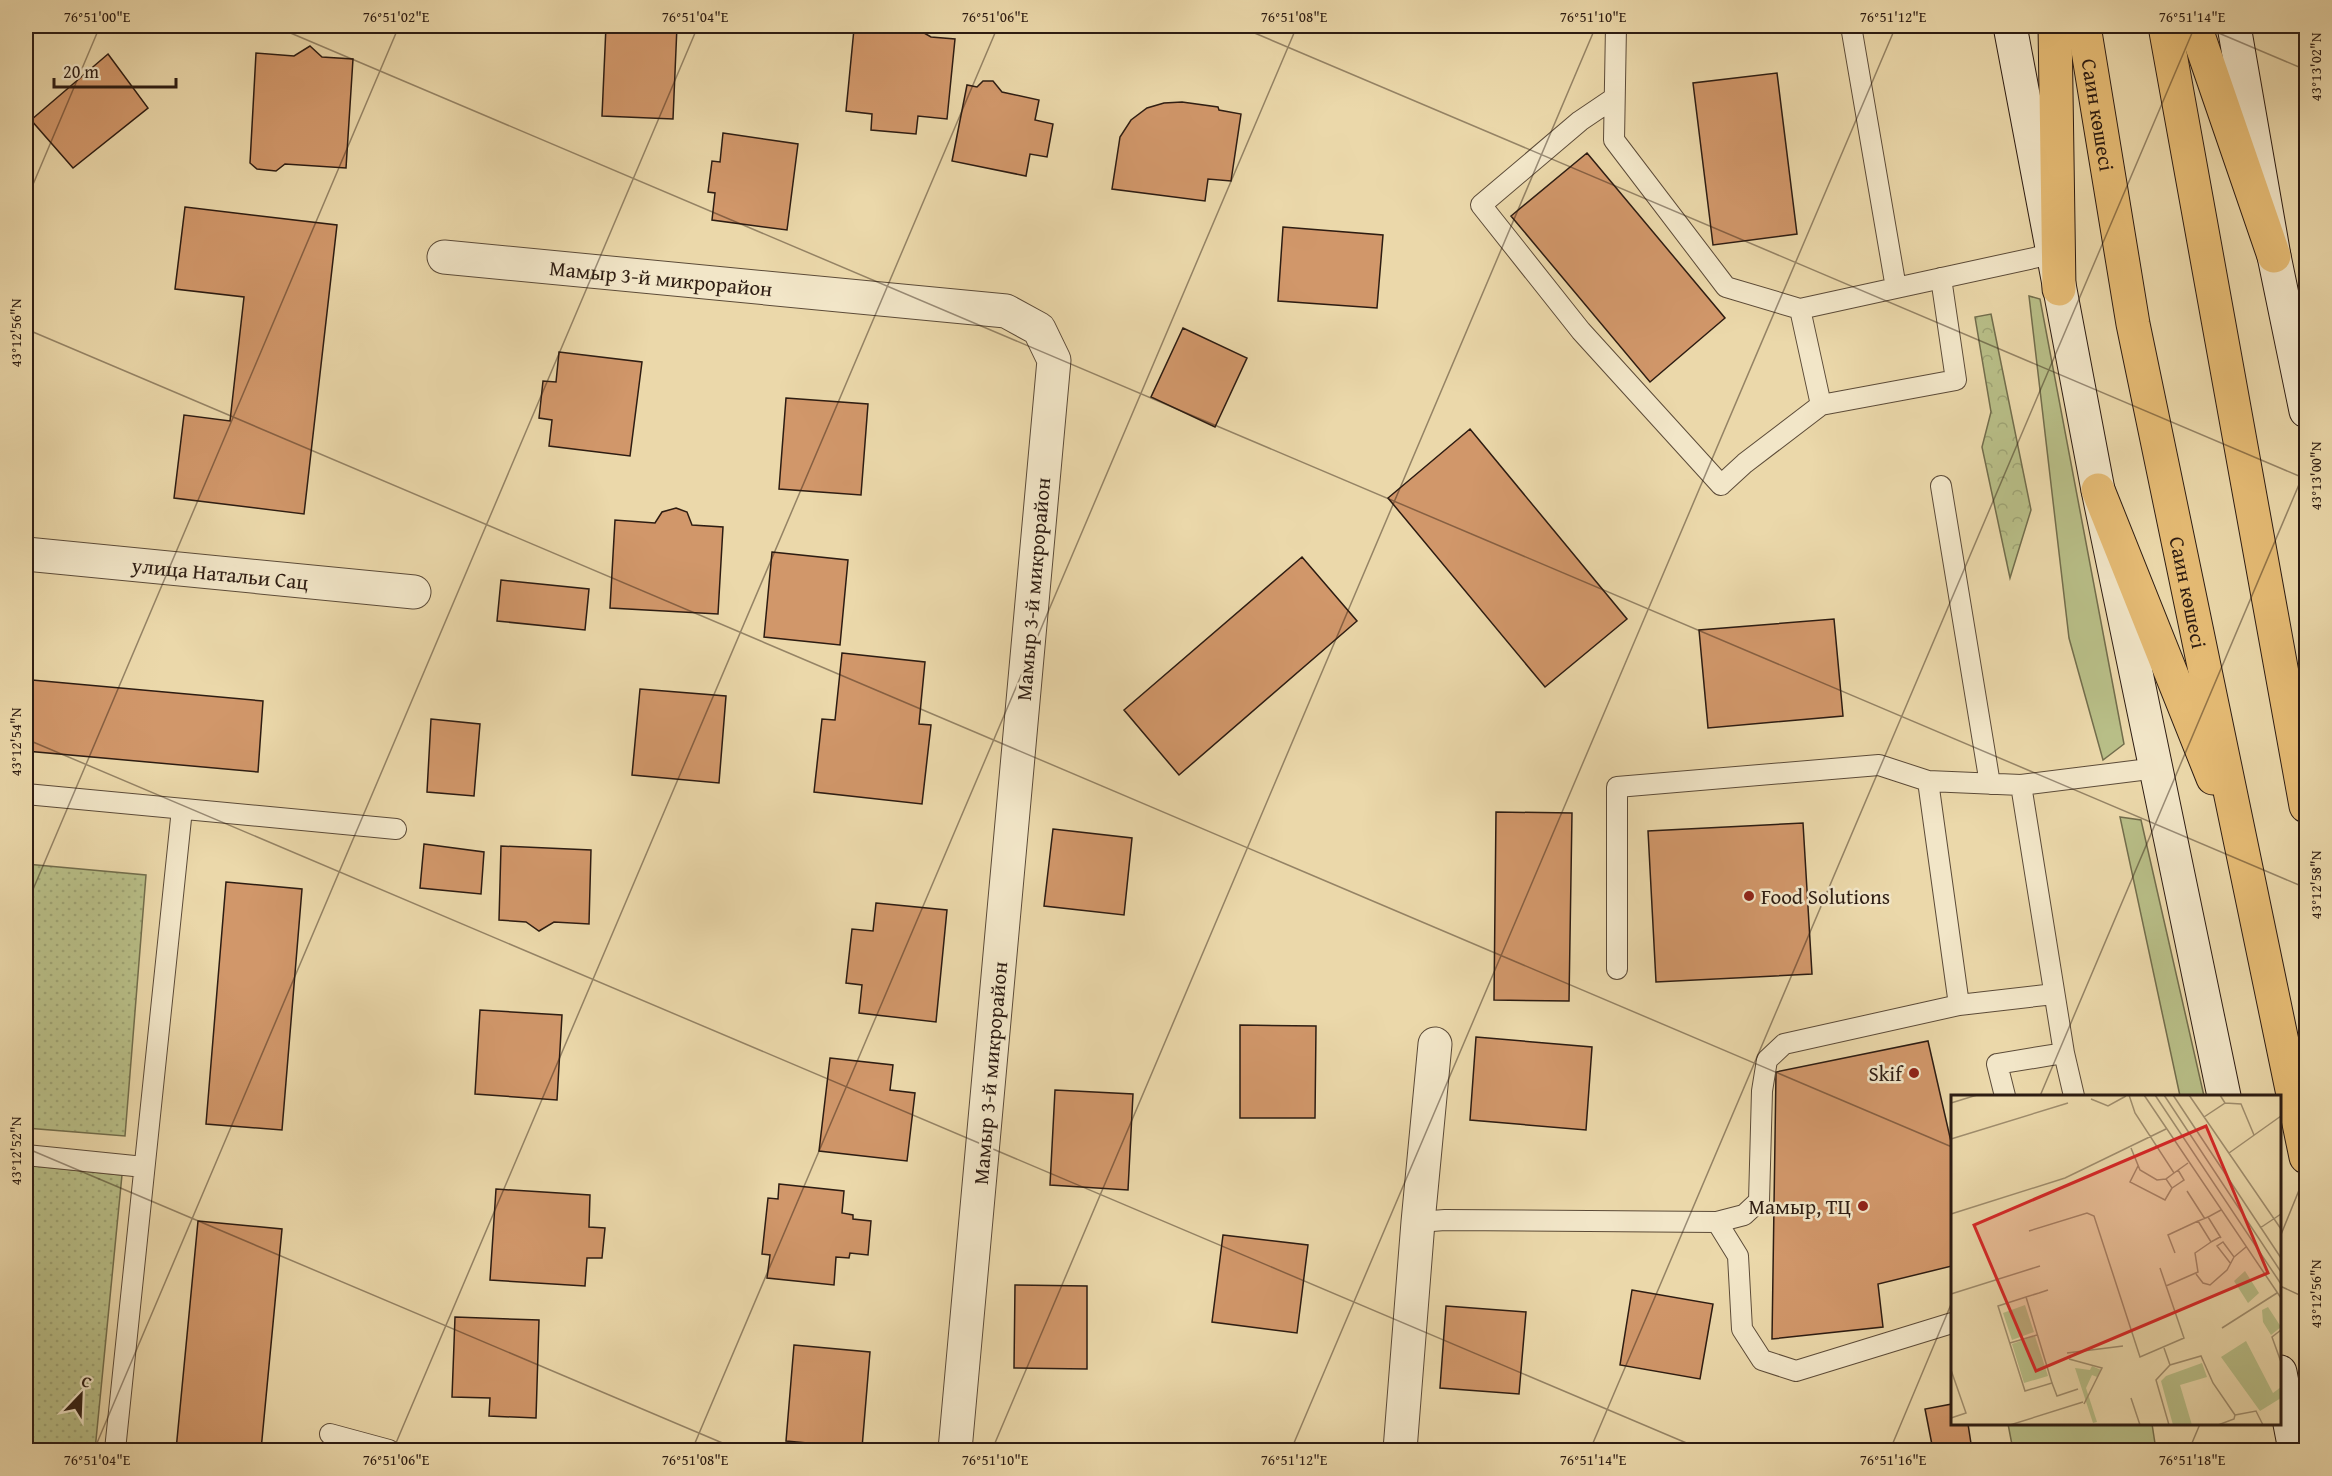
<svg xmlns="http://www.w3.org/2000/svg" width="2332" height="1476" font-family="'Gentium Book Plus',serif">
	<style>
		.grass { fill: #b8be87; stroke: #726d4c; stroke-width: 1.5 }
		.forest { fill: url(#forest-crowns); stroke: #726d4c; stroke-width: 1.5 }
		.park { fill: url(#park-dots); stroke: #726d4c; stroke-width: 1.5 }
		.building { fill: #d1976a; stroke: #2d1c12; stroke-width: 1.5 }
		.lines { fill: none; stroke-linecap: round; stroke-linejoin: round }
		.service-casing { stroke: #5c4b38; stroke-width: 22 }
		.minor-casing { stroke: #5c4b38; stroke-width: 35 }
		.secondary-casing { stroke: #2d1c12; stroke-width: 35 }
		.primary-casing { stroke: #2d1c12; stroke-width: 35 }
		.service { stroke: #f2e6c8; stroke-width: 20 }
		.minor { stroke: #f2e6c8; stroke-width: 33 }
		.secondary { stroke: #f2e6c8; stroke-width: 33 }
		.primary { stroke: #e6bc75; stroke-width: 33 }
		.ticks { fill: none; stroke: #2d1c12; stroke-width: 1.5; stroke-opacity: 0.45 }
		.poi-dot { fill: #8f2418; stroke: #f2e6c8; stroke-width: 2 }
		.labels { text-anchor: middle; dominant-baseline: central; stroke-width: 5; stroke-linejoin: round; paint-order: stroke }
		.street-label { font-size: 21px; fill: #2d1c12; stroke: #f2e6c8 }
		.poi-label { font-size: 21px; fill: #2d1c12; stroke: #f2e6c8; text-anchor: end }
		.inset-road { fill: none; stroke: #9f8d6d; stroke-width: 1.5 }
		.view { fill: #d62828; fill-opacity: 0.15; stroke: #d62828; stroke-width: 3 }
		.inset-edge { fill: none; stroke: #2d1c12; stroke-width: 3 }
		.neatline { fill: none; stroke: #2d1c12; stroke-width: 2 }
		.ticks-label { font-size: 15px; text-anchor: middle; fill: #2d1c12 }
	</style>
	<defs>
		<pattern id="forest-crowns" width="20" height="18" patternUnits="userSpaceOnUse" patternTransform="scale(1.5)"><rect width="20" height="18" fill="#b8be87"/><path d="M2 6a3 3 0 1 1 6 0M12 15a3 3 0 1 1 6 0" fill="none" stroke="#9ea374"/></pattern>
		<pattern id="park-dots" width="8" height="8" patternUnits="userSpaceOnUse" patternTransform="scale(1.5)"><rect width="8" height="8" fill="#b8be87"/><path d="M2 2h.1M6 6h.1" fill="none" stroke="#9ea374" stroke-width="1.8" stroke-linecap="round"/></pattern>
	</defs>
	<rect width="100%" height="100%" fill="#ebd8aa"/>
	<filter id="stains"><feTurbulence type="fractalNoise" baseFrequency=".00333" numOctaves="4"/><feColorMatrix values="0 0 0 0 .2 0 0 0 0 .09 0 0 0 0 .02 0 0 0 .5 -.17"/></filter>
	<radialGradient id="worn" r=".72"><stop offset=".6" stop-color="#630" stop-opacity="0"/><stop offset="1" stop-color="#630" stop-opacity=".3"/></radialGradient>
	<path class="grass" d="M2029,296L2040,299L2124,744L2103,760L2069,638Z
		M2120,817L2141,820L2204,1096H2180Z
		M2008,1424H2152L2156,1450H2013Z"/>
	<path class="forest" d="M1991,314L2031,510L2010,578L1982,447L1991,412L1975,317Z"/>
	<path class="park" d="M26,864L146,875L125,1136L26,1128Z
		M26,1165L122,1175L95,1450H26Z"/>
	<path class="building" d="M606,26H677L673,119L602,116Z
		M889,26H912L931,37L955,39L947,119L918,116L916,134L871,130L872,114L846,111L854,29L878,31Z
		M310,46L322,57L353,59L346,168L285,164L276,171L257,169L250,163L256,53L294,56Z
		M108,54L148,108L73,168L31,120Z
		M1777,73L1797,234L1713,245L1693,83Z
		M983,81H993L1002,92L1039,100L1035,120L1053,124L1047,157L1030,154L1026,176L952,161L967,85L977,87Z
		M1182,102L1218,107L1219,110L1241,114L1231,181L1208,179L1205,201L1112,189L1120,137L1131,120L1147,108L1164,103Z
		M723,133L798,144L787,230L712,220L715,193L708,192L712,161L720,162Z
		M1587,153L1725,318L1650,382L1511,216Z
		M185,207L337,225L304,514L174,498L184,415L230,421L244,297L175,289Z
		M1283,227L1383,235L1377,308L1278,301Z
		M1183,328L1247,358L1215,427L1151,397Z
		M559,352L642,362L630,456L549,446L552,420L539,418L543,381L556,382Z
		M786,398L868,404L861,495L779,489Z
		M1470,429L1627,619L1545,687L1388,498Z
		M676,508L687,512L692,525L723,527L718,614L610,608L615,520L655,523L662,512Z
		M772,552L848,560L840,645L764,637Z
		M1302,557L1357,621L1179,775L1124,710Z
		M501,580L589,589L585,630L497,621Z
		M1834,619L1843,716L1708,728L1699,630Z
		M842,653L925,662L919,724L931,725L922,804L814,792L822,719L835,720Z
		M32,680L263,701L258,772L26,751Z
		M640,689L726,696L719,783L632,775Z
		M431,719L480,724L474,796L427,792Z
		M1496,812L1572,813L1569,1001L1494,1000Z
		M1803,823L1812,974L1656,982L1648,831Z
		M1053,829L1132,838L1124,915L1044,906Z
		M424,844L484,852L481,894L420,888Z
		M501,846L591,850L589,924L554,922L539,931L526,922L499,920Z
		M226,882L302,889L282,1130L206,1124Z
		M876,903L947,910L936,1022L859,1013L862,985L846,983L852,929L873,931Z
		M480,1010L562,1015L557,1100L475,1094Z
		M1240,1025L1316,1026L1315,1118H1240Z
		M1476,1037L1592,1047L1586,1130L1470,1120Z
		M1928,1041L1952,1146V1266L1878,1284L1883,1327L1772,1339L1776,1072Z
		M830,1058L893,1065L890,1090L915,1093L907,1161L819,1151Z
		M1055,1090L1133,1094L1128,1190L1050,1185Z
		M779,1184L844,1191L842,1213L853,1215V1219L871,1221L868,1255L850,1253L849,1258L836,1257L834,1285L767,1278L770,1255L762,1254L768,1198L778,1199Z
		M496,1189L590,1195L589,1227L605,1228L602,1258H587L585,1286L490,1280Z
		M198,1221L282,1229L261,1450H176Z
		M1223,1235L1308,1245L1297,1333L1212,1322Z
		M1015,1285L1087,1286V1369L1014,1368Z
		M1632,1290L1713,1304L1700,1379L1620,1365Z
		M1446,1306L1526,1312L1519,1394L1440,1388Z
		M455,1317L539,1320L536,1418L489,1416L490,1398L452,1397Z
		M794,1345L870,1352L862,1448L786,1441Z
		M1952,1404V1424H1968L1972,1450H1933L1925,1409Z"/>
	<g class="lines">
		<defs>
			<path id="service" d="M1616,26L1614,140L1726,287L1800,309
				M1851,26L1896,288L2052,254
				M1614,98L1580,121L1481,205L1581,331L1721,485L1745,463L1821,405
				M1896,288L1800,309L1821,405L1956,380L1941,278
				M1941,486L1990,784
				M2021,785L1928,781L1959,1005L2054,994
				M26,794L396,829
				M1617,969V787L1879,765L1928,781
				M2064,1053L2021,785L2157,768
				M2005,1096L1997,1064L2064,1053L2074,1096
				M26,1155L144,1167
				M1418,1222L1445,1220L1717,1222L1744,1215L1759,1201L1762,1091L1767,1060L1784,1044L1959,1005
				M1717,1222L1738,1256L1742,1329L1762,1360L1796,1371L1952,1323
				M330,1434L389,1450
				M115,1450L182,809"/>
			<g id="minor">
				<path id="s1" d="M444,257L1006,311L1039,329L1054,360L955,1450"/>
				<path id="s2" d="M26,554L414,592"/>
				<path d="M1400,1450L1418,1222L1435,1044"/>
			</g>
			<path id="secondary" d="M2010,26L2098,490L2224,1096
				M2234,26L2274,256L2306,411
				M2280,1372L2295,1450"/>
			<g id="primary">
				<path d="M2055,26L2059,289"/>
				<path id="s3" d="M2084,26L2133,324L2306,1157"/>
				<path d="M2165,26L2306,806"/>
				<path d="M2195,26L2274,256"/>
				<path d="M2098,490L2213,778"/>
			</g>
		</defs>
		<use href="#service" class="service-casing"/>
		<use href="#minor" class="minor-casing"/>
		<use href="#secondary" class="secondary-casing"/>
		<use href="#primary" class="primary-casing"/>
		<use href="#service" class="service"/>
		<use href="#minor" class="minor"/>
		<use href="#secondary" class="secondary"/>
		<use href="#primary" class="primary"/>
	</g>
	<path class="ticks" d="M274,26L2306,888M1238,26L2306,479M2202,26L2306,70M26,201L100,26M26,329L1952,1147M26,739L1703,1450M26,906L399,26M2040,1096L2306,468M26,1148L739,1450M2280,1237L2306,1173M2280,1286L2306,1298M94,1450L698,26M393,1450L998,26M692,1450L1297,26M992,1450L1596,26M1291,1450L1896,26M1590,1450L2195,26M1890,1450L1952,1302M2189,1450L2200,1424"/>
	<g class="poi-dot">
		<circle cx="1749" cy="896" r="6"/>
		<circle cx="1914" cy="1073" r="6"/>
		<circle cx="1863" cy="1206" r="6"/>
	</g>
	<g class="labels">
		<g class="street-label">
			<text stroke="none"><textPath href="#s3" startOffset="90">Саин көшесі</textPath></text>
			<text stroke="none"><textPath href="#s1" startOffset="218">Мамыр 3-й микрорайон</textPath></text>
			<text stroke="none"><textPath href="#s2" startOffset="195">улица Натальи Сац</textPath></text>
			<text transform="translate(1033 589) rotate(-85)">Мамыр 3-й микрорайон</text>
			<text stroke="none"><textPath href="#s3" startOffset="576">Саин көшесі</textPath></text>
			<text transform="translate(990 1073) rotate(-85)">Мамыр 3-й микрорайон</text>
		</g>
		<g class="poi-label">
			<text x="1761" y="896" text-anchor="start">Food Solutions</text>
			<text x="1902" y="1073">Skif</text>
			<text x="1851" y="1206">Мамыр, ТЦ</text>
		</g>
	</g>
	<g transform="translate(1951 1095)">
		<rect width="330" height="330" fill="#ebd8aa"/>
		<path d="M294,176L308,198L297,208L283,186ZM317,212L330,232L320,240L312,227L311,215ZM295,246L322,298L330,292V303L309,316L270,262ZM141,271L150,275L146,282L141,280L135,293L146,327L142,328L124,273L139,275Z" fill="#b8be87"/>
		<path d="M74,210L83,237L61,245L52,218ZM84,241L97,281L73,288L61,249ZM251,268L256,282L229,290L241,330H222L210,286L215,281Z" fill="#b8be87"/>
		<path class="inset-road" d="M178,0L184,18L223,78L237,68M193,0L330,203M204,0L330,189M213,0L330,177M222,0L330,163M238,0L330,134M140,4L157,11L175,1M0,8L26,0M274,8L290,9L303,40M253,22L274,8L269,0M0,44L117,8M180,53L189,75L206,85L215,84M278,58L330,21M187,71L179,87L214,105L221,93M223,78L215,84L221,93L233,85L227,75M236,96L254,124M270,115L257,122L270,143M0,119L114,83L215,34M257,122L247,126L260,147L269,142M309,133L330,119M78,136L136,118L143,121L189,262L233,243L209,173M224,158L217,140L247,126M280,169L266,151L272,147L283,162L295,152M245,179L252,188L259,190L276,175L283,162M215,191L247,177L244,158L260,147M0,199L89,171M75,202L101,288L74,296L47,211L75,202L88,198L97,195M271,233L326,198M330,235L321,242L330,267M59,248L86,240M213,253L219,270M116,258L172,251M118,264L151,273L133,309M0,275L15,318L0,323M101,288L106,301L127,294M180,303L189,330M284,320L305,316L312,330M59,330L132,307M218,330L205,285L219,270L250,261L262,288L284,320L283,324L267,330"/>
		<path class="view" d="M255,31L317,178L85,276L23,130Z"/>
		<rect width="330" height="330" class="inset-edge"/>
	</g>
	<rect width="2332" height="1476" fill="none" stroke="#ebd8aa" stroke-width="66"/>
	<g transform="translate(81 1395) rotate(23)" stroke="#f2e6c8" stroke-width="4.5" paint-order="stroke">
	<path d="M0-4.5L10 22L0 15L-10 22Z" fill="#2d1c12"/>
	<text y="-9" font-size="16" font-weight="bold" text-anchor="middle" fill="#2d1c12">С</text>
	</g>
	<path d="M54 78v9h122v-9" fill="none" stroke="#2d1c12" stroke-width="3"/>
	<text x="63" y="78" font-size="18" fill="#2d1c12" stroke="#f2e6c8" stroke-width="4.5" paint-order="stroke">20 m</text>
	<rect x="33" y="33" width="2266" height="1410" class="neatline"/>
	<g class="ticks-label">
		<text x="97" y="22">76°51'00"E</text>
		<text x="396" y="22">76°51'02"E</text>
		<text x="695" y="22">76°51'04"E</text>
		<text x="995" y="22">76°51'06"E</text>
		<text x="1294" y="22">76°51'08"E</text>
		<text x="1593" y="22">76°51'10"E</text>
		<text x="1893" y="22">76°51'12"E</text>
		<text x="2192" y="22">76°51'14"E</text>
		<text transform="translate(2316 67) rotate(-90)" y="5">43°13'02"N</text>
		<text transform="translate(16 333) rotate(-90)" y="5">43°12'56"N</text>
		<text transform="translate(2316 476) rotate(-90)" y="5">43°13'00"N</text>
		<text transform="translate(16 742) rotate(-90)" y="5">43°12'54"N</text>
		<text transform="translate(2316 885) rotate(-90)" y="5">43°12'58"N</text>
		<text transform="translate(16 1151) rotate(-90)" y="5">43°12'52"N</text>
		<text transform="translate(2316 1294) rotate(-90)" y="5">43°12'56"N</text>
		<text x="97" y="1465">76°51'04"E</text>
		<text x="396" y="1465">76°51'06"E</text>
		<text x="695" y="1465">76°51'08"E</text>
		<text x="995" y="1465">76°51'10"E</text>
		<text x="1294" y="1465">76°51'12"E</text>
		<text x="1593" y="1465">76°51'14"E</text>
		<text x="1893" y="1465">76°51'16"E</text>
		<text x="2192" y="1465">76°51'18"E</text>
	</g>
	<rect width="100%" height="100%" filter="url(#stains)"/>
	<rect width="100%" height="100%" fill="url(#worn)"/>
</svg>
